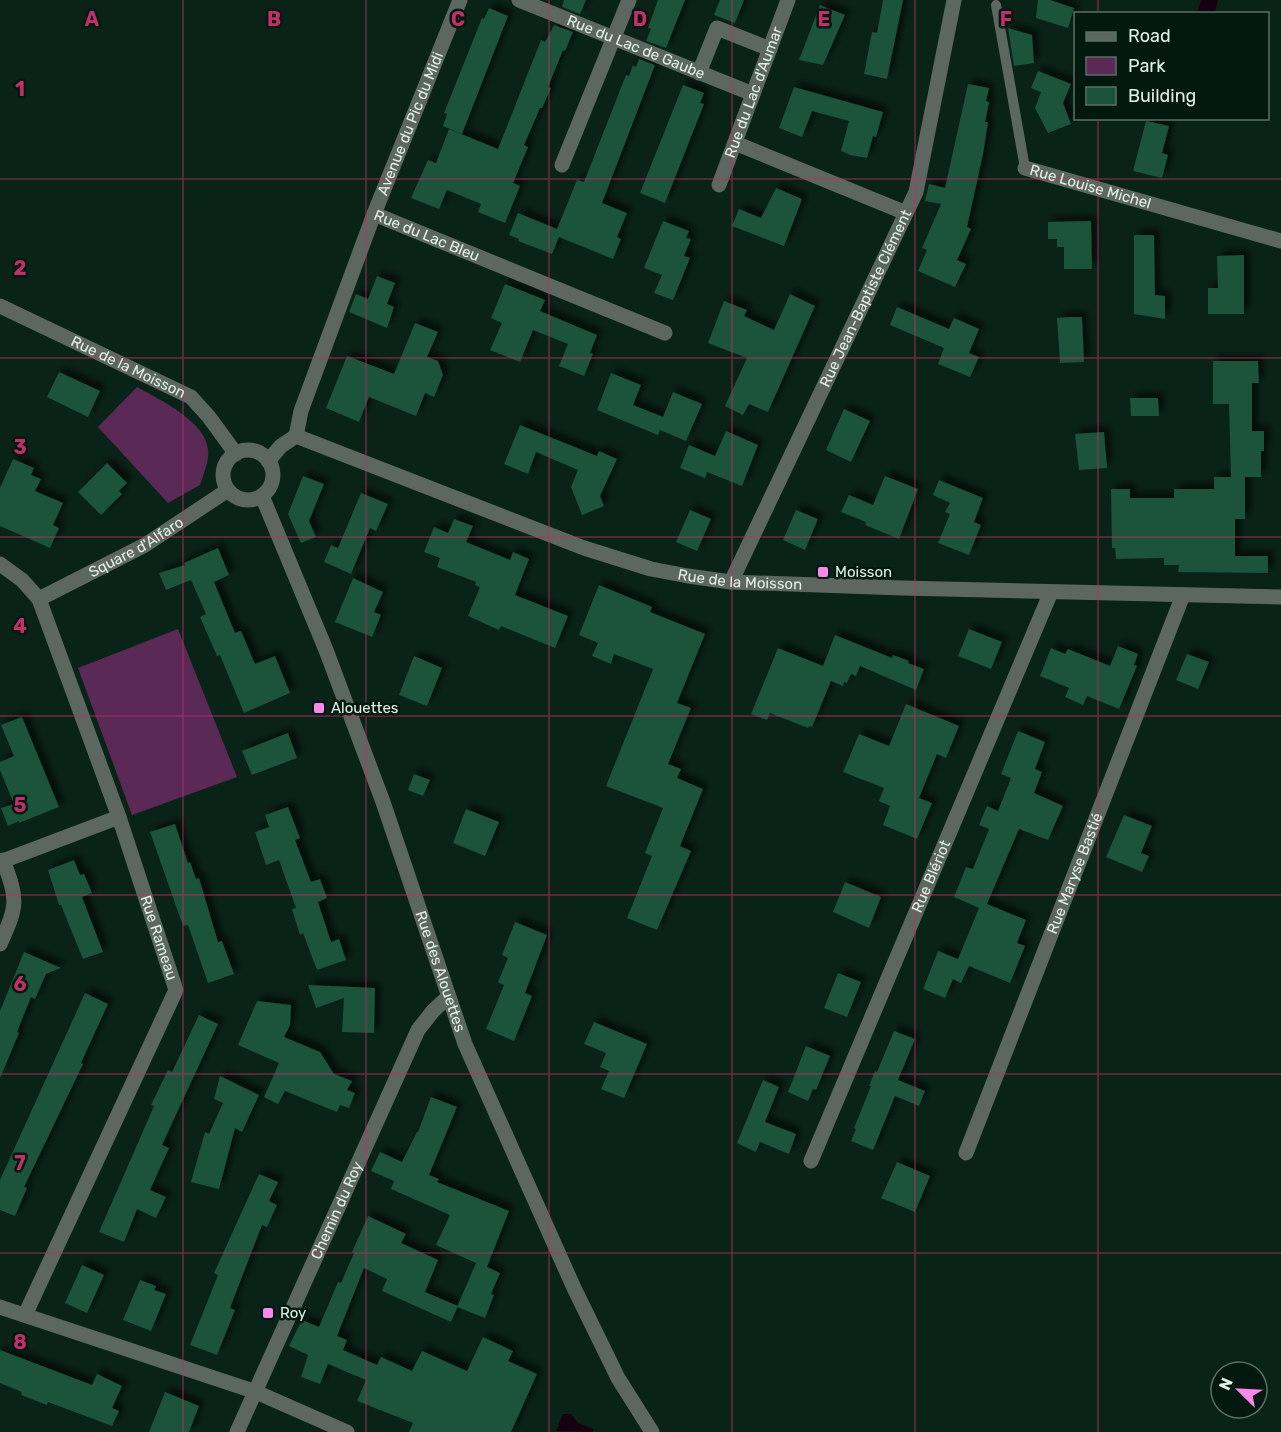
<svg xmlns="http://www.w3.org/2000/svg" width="1281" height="1432" font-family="Rubik,sans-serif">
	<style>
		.green { fill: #5b2955 }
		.water { fill: #140012 }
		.building { fill: #1a523b; filter: url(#shadow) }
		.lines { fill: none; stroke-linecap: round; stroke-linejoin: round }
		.service { stroke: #5c6761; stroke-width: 10 }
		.minor { stroke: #5c6761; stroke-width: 15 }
		.grid { fill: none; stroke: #c52e69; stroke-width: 1.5; stroke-opacity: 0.55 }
		.poi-dot { fill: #f888ea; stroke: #03190f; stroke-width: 2 }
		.labels { text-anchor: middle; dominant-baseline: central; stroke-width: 5; stroke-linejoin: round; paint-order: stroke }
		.street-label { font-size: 15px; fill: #e1f0e8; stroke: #03190f }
		.poi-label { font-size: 15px; fill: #e1f0e8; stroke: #03190f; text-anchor: start }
		.grid-label { font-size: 20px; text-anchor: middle; font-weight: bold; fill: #c52e69; stroke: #03190f; stroke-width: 5; stroke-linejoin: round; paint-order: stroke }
	</style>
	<defs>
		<filter id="shadow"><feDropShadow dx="5.5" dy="-5.5" stdDeviation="3" flood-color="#0009"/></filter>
	</defs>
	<rect width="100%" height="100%" fill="#0a2318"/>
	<path class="green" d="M137,387C160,400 213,424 208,457C207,466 203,476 200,485L168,503L98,427Z
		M178,629L237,777L132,815L78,668Z"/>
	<path class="water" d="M1201,0H1218L1215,12L1216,13H1197Z
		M563,1414H571L578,1423L594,1429L593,1432L556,1431Z"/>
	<path class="building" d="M564,0H586L580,14L562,7Z
		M658,0H685L666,48L646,41L651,29L648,28Z
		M720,0H744L735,23L714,15Z
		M883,0H903L887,79L864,74L872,32L877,33Z
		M1038,0H1050L1074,8L1068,28L1036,18Z
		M820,5L845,15L823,65L799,60Z
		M489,8L508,16L462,134L443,126L447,114L444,113L482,18L484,19Z
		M554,25L573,32L565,51L563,50L548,87L551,88L542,108H540L524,145L528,147L513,183L520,186L505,223L478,212L481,204L447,190L439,209L411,198L428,160L436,163L449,129L498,149L541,40L545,42Z
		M1008,28L1032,35L1034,63L1014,66Z
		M639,59L655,65L602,203L627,213L617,237L621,239L613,259L559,237L552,254L518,241L519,239L509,235L518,213L557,229L577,180L584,182L626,75L629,76L633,65L636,67Z
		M1038,71L1071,84L1063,103L1071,124L1048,133L1035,108L1041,92L1031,88Z
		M968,84L989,88L986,101L989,102L985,122H988L983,154L967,227L971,229L957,260L966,264L955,287L918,271L927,250L922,248L941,204L925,201L929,184L945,188Z
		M683,85L704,93L700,103L704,104L665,203L640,193Z
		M794,87L883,112L876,137L873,136L867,158L850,155L841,151L849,121L812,111L802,137L779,128Z
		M1146,121L1169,126L1162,153L1168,155L1162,178L1133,171Z
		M776,188L802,199L784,246L732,226L739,209L761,218Z
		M663,221L689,231L686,238L691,239L684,256L690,258L673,300L654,293L662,275L644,268Z
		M1091,221L1092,269H1064V247H1057V239H1048V222Z
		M1134,235H1154L1155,295L1165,296V319L1134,314Z
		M1244,255V314H1208V288H1218L1217,256Z
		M377,276L395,283L387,304L394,307L387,328L349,312L356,294L368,299Z
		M505,284L545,300L540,311L597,335L590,353L593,354L584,376L559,366L568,344L533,330L520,362L490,350L502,323L491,318Z
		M790,294L815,306L768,412L749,404L743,415L725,406L747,358L708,343L724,301L747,310L744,316L774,330Z
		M897,307L949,329L954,318L979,329L969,353L979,357L970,377L938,364L944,348L890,325Z
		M1072,317H1082L1084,362L1060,363L1057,318Z
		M415,323L438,332L427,357L438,361L443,375L434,397L425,393L416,416L369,397L359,422L326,408L347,356L394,374Z
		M1213,361H1258L1259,383H1252V431H1264V451H1261V477H1245V519H1235V556H1268V573L1178,572L1179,565H1164V558L1116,559L1115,548H1112L1111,489H1130V498H1174V489H1214V477H1231L1229,404H1213Z
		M59,372L100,391L88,417L47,397Z
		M611,373L641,385L633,405L663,417L673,392L702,404L686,441L660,430L658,435L597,410Z
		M1130,398H1158L1159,416H1131Z
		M844,409L870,421L851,462L826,450Z
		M520,425L597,456L599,451L617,459L600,496L604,506L582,515L571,487L578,470L536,452L528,474L504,464Z
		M726,431L758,445L742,486L707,472L705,478L680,468L689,445L715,456Z
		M1104,432L1107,468L1079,470L1075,434Z
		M13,459L34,468L31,475L41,479L35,491L63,503L53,525L59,528L50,548L0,526V488Z
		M107,463L127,483L119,491L122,494L101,515L78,492Z
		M303,476L324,484L309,521L316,537L301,543L288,514Z
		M885,476L918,489L899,539L865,525L866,522L841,512L849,495L873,505Z
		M939,480L983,498L974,522L981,525L969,555L938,543L950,514L945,512L950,503L933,495Z
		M361,493L388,504L376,531L370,528L351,574L324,562L331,545L338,548Z
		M690,510L711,519L697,551L676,542Z
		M796,510L818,519L805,550L783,540Z
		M454,519L473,526L466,542L510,560L513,552L529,559L515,595L568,616L555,648L501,626L499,630L468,616L480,587L475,585L476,582L437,567L440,558L424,552L434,527L448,533Z
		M218,548L229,575L214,582L235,633L241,631L255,664L275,656L290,693L244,713L220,655L217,656L200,617L206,614L191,580L166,590L159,573L185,565L184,563Z
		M353,578L383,592L374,612L381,615L372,637L335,622Z
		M599,585L652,607L650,612L705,634L677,703L691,708L668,764L681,769L677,778L703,789L680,846L691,851L657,930L627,918L652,856L645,853L663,808L606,786L653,669L614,654L611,664L592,656L598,643L579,635Z
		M969,629L1002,642L991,669L958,656Z
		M835,635L892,658L893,655L909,661L908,663L924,669L916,690L860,666L856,676L851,674L847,683L844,682L843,686L831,681L812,727L809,726L808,728L770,713L767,720L751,714L778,648L823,666Z
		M1118,646L1138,654L1134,665L1137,666L1119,709L1087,696L1083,705L1065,697L1069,688L1040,676L1051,648L1065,654L1068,649L1110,666Z
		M1187,654L1209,662L1198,689L1176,680Z
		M414,656L442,668L427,706L399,695Z
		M906,704L959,726L946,758L937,754L919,798L932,803L917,839L883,825L890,806L879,801L884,788L843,772L859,734L889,746Z
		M22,717L59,807L19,823V821L8,826L1,808L14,804L0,770V762L14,756L1,725Z
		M1018,731L1045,742L1035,769L1042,772L1034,793L1063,806L1048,840L1019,829L987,904L1026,920L1017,943L1025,946L1010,983L969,966L961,983L953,979L945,998L923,989L938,951L958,959L979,908L954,897L966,867L973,869L989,829L979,825L987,806L998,811L1011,778L1001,774Z
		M288,733L297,758L252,775L242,751Z
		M414,774L430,780L423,796L408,790Z
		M288,807L300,838L295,840L311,882L320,879L327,898L318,902L331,942L339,939L346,960L317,970L303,933L300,935L292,909L296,908L279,860L266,865L255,832L269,827L265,815Z
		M466,809L499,822L485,856L453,843Z
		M1124,815L1152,826L1141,853L1149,856L1142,872L1106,857Z
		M175,824L188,863L190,862L196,879L199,878L218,942L222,941L234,974L208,983L188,925L183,926L150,832Z
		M74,860L80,875L84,874L92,893L82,897L103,952L83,959L61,905H59L48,870Z
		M845,882L881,897L869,928L833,912Z
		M515,922L547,935L525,993L532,996L514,1041L486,1029L504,985L498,982L508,958L502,955Z
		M24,952L61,968L46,974L35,999L31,997L17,1032L19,1033L0,1078V1011Z
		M838,973L861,982L847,1017L824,1008Z
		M308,985L375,988L374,1033L342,1032L344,998L316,1008Z
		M85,993L108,1004L81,1063L83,1064L24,1187L27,1188L15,1216L0,1210V1180Z
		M257,1001L291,1005L290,1025L284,1037L320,1052L334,1074L352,1081L347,1090L355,1093L349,1108L340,1105L337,1112L285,1091L278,1104L264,1097L279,1063L238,1045Z
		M199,1015L218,1024L162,1145L169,1148L150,1190L166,1197L156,1218L137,1209L124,1242L99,1232L154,1106L151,1105L168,1070L172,1072Z
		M594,1022L647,1044L624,1098L601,1089L609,1071L600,1067L606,1053L584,1044Z
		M894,1031L915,1039L898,1080L925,1091L919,1106L895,1096L873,1150L851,1141L856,1129L854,1128L871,1086H869L875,1071L877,1072Z
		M806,1046L830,1056L816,1090L813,1089L808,1101L788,1092Z
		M220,1076L259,1095L242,1132L235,1128L219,1189L191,1182L205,1132L209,1134L223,1103L214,1099Z
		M763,1080L779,1087L765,1122L796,1134L789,1154L760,1142L756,1152L737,1143Z
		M431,1097L457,1107L429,1175L439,1179L437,1182L509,1211L487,1267L500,1273L491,1294L494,1295L485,1318L457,1307L476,1263L436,1245L450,1215L391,1189L394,1181L371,1171L380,1152L402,1162L417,1132H418Z
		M897,1162L930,1176L915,1212L881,1198Z
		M259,1174L278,1182L269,1201L277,1205L267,1227L262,1225L230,1308L235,1310L217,1355L190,1345L218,1275L214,1273Z
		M368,1216L406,1234L401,1243L438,1260L425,1292L458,1306L451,1322L382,1291L387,1279L364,1268L337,1336L347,1340L343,1350L377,1365L381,1357L412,1371L422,1351L467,1371L483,1337L513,1351L508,1361L537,1374L511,1432H409L413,1423L357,1401L366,1380L328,1364L320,1384L301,1377L308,1355L289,1346L302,1320L319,1327L338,1282L341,1283L354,1253L352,1252Z
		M82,1265L104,1275L87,1313L65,1303Z
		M140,1280L156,1286L154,1290L166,1294L151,1331L123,1320Z
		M0,1350L92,1385L97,1374L122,1386L112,1408L119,1411L112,1426L48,1402L47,1405L21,1395L22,1392L0,1383Z
		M165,1392L199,1406L189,1432H149Z"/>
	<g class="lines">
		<path class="service" d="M996,5L1025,168"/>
		<g class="minor">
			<path id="s1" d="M519,0L753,94"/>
			<path d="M699,73L717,28L770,49"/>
			<path d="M735,143L906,213"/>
			<path d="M562,165L629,0"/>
			<path id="s2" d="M1025,168L1281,241"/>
			<path id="s3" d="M719,185L788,0"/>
			<path id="s4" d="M374,214L665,333"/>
			<path id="s5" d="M0,306L191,397L209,417L236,454"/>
			<path id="s6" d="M296,436L301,411L374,214L460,0"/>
			<circle cx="248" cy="475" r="25"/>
			<path id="s7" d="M268,461L281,446L296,436L584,548L651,569L688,576L731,582L902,588L1281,597"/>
			<path id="s8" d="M262,496L326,650L383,802L465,1044L574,1288L618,1378L652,1432"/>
			<path id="s9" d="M0,564L22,580L39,599L119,817L176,990L25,1315"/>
			<path id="s10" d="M731,582L916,192L954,0"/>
			<path id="s11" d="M39,599L145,545L228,490"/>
			<path d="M0,862L119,817"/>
			<path d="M0,944C18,905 18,900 3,860"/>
			<path id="s12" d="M966,1153L1183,595"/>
			<path id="s13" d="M811,1161L1051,592"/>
			<path d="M0,1307L256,1392L347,1432"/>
			<path id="s14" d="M237,1432L418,1030L433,1011L448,997"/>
		</g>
	</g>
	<path class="grid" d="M183,0V1432M366,0V1432M549,0V1432M732,0V1432M915,0V1432M1098,0V14M1098,118V1432M0,179H1281M0,358H1281M0,537H1281M0,716H1281M0,895H1281M0,1074H1281M0,1253H1281"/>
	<g class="poi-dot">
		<rect x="817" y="566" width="12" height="12" rx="3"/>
		<rect x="313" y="702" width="12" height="12" rx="3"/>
		<rect x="262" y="1307" width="12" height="12" rx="3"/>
	</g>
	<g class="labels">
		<g class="street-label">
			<text stroke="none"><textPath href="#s1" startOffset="126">Rue du Lac de Gaube</textPath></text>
			<text stroke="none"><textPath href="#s3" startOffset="99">Rue du Lac d'Aumar</textPath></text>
			<text stroke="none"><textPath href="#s6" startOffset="333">Avenue du Pic du Midi</textPath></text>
			<text stroke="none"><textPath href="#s2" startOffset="68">Rue Louise Michel</textPath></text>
			<text stroke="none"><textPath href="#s4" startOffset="57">Rue du Lac Bleu</textPath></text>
			<text stroke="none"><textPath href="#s10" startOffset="314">Rue Jean-Baptiste Clément</textPath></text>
			<text stroke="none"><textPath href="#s5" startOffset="142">Rue de la Moisson</textPath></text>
			<text stroke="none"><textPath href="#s11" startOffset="110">Square d'Alfaro</textPath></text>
			<text stroke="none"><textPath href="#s7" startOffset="507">Rue de la Moisson</textPath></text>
			<text stroke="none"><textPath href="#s12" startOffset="300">Rue Maryse Bastié</textPath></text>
			<text stroke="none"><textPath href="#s13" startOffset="309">Rue Blériot</textPath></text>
			<text stroke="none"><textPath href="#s9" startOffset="412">Rue Rameau</textPath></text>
			<text stroke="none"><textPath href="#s8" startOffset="508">Rue des Alouettes</textPath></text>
			<text stroke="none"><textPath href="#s14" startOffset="243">Chemin du Roy</textPath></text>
		</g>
		<g class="poi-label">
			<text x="835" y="572">Moisson</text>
			<text x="331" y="708">Alouettes</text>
			<text x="280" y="1313">Roy</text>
		</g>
	</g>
	<g class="grid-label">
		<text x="92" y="26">A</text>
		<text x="274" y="26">B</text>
		<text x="458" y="26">C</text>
		<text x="640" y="26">D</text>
		<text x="824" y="26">E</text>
		<text x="1006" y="26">F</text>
		<text x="20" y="96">1</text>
		<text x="20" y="275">2</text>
		<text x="20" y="454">3</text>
		<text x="20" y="633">4</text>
		<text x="20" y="812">5</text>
		<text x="20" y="991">6</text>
		<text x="20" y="1170">7</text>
		<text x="20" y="1349">8</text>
	</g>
	<rect x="1074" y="12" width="195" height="108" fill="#03190f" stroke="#5c6f66" stroke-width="1.5"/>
	<rect x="1086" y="32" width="30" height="9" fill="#5c6761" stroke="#5c6f66" stroke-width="1.5"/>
	<text x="1128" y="42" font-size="18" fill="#e1f0e8">Road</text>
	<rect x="1086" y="57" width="30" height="18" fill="#5b2955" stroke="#5c6f66" stroke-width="1.5"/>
	<text x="1128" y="72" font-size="18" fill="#e1f0e8">Park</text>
	<rect x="1086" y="87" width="30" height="18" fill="#1a523b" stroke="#5c6f66" stroke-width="1.5"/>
	<text x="1128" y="102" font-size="18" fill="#e1f0e8">Building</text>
	<g transform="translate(1239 1390) rotate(294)"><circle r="28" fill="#03190f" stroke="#5c6f66" stroke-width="1.5"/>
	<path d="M0-4.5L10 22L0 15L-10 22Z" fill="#f888ea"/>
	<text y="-9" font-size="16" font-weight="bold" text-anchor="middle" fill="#e1f0e8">N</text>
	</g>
</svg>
